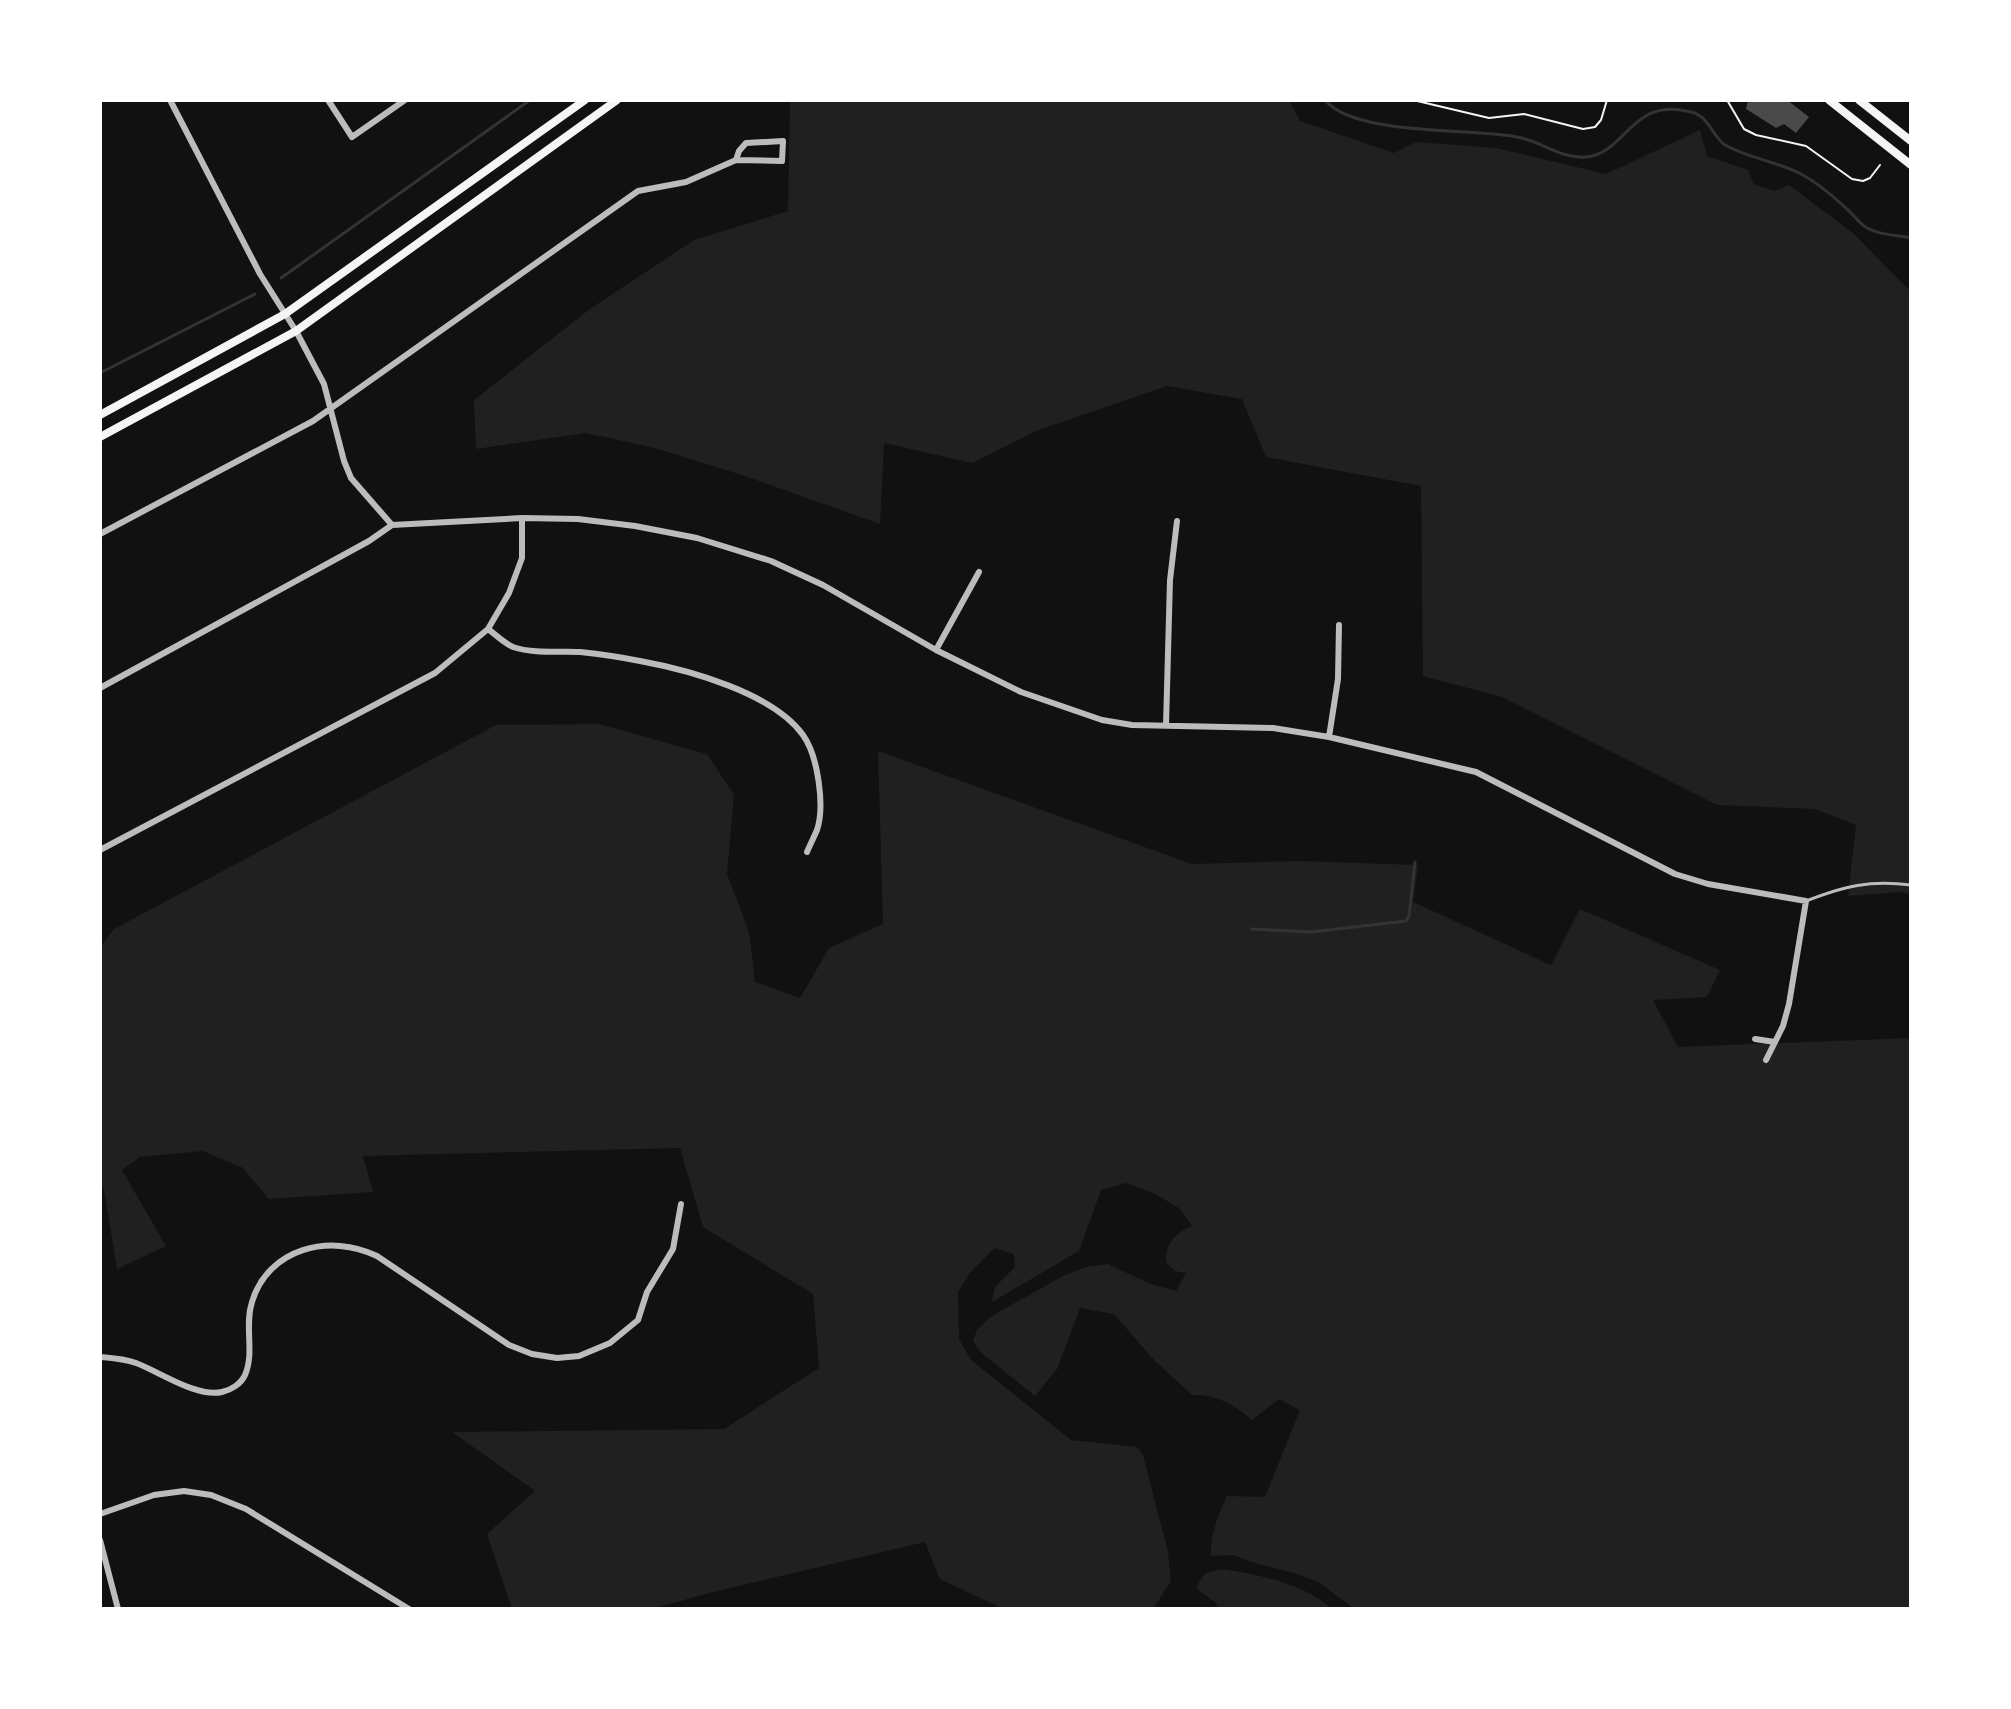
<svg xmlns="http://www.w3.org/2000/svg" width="2011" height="1709" font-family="Mulish,sans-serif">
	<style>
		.green { fill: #202020 }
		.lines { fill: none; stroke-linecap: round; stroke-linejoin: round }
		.stream { stroke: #333; stroke-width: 3 }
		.building { fill: #4a4a4a }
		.path { stroke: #f5f5f5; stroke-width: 2 }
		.service { stroke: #bcbcbc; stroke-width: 3 }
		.minor { stroke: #bcbcbc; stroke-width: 6 }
		.secondary { stroke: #f5f5f5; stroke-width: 8 }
	</style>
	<rect width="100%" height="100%" fill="#111"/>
	<path class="green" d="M790,100H1289L1300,121L1394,153L1416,142L1496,148L1606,174L1700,130L1707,156L1748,170L1754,184L1774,191L1789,185L1853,233L1911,292V894L1900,892L1848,896L1856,825L1815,809L1717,805L1502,697L1423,676L1421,486L1266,457L1242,399L1167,386L1036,431L972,463L884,443L880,524L745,476L655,448L586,433L476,449L474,400L590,309L694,240L788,211Z
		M599,724L707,754L734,795L727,874L749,932L755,982L800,998L829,948L883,924L878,751L1192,864L1300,861L1418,865L1413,902L1551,965L1580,909L1720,970L1707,997L1653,1000L1678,1047L1911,1038V1609H1354L1320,1583L1298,1574L1258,1564L1233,1555L1211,1556C1210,1534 1218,1516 1227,1496L1265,1497L1300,1410L1279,1399L1252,1420C1233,1404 1216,1394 1192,1395L1154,1360L1114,1314L1080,1308L1057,1369L1035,1396L979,1351L973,1341L977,1330L990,1317L1063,1276L1086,1267L1108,1264L1148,1283L1176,1291L1186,1273L1175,1271L1166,1262C1165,1244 1175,1233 1192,1226L1179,1208L1155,1194L1126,1183L1101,1190L1079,1251L992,1302L995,1287L1015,1267L1014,1254L994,1248L969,1274L958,1292L959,1339L971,1360L1071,1440L1137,1447L1143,1455L1168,1552L1171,1581L1153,1609H1003L940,1579L925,1542L709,1593L652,1609H512L487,1534L535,1491L452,1432L724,1429L819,1368L813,1294L703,1227L680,1148L363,1156L373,1192L269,1199L243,1168L203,1151L140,1157L122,1170L166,1246L117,1269L104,1190L100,1186V947L114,929L496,725Z
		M1221,1569C1257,1574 1305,1584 1332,1609H1219L1216,1603L1197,1589C1201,1574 1207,1572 1221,1569Z"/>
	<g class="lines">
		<path class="stream" d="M1325,100C1354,136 1471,128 1517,137C1541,141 1561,159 1586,157C1627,153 1631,96 1691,112C1709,116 1712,136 1725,145C1748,158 1775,161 1799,173C1815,181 1833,196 1847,209C1853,214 1858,222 1864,226C1877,235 1896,235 1911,238
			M281,278L530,100
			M100,373L255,294
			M1251,929L1311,932L1406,921L1409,916L1415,862"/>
	</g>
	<path class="building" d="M1748,100H1787L1809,117L1796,133L1784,124L1776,128L1746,109Z"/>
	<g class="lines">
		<path class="path" d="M1413,100L1489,118L1524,114L1583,129L1595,127L1601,120L1607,100
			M1727,100L1744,129L1756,135L1806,146L1852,179L1863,181L1870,178L1880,165"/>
		<path class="service" d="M1806,901C1845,886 1869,880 1911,885"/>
		<path class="minor" d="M170,100L260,274L296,331L324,384L344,461L351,478L392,525L522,518L578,519L635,526L697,538L771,561L823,585L936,650L1021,692L1102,720L1132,725L1273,728L1329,737L1476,772L1675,874L1708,884L1806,901L1789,1004L1783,1026L1766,1060
			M328,100L352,137L405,100
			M100,534L313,421L638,191L686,182L736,160L782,161L783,141L746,143L739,151L736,160
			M488,629C496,635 504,643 513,647C534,654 558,651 580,652C599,654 620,657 640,661C689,670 773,693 803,735C818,756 825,806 817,830C814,837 810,845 807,852
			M936,650L979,572
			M100,688L369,541L392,525
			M1166,725L1170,580L1177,521
			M1329,737L1338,679L1339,625
			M100,850L435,673L488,629L509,593L522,558V518
			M1755,1039L1775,1042
			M100,1357C112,1358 125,1359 136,1363C160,1372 197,1398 222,1392C231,1390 241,1384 245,1375C255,1352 244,1326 252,1302C268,1248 330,1233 377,1256L509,1345L532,1354L557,1358L579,1356L610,1343L638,1320L647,1292L673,1249L681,1204
			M100,1514L154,1495L184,1491L211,1495L246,1509L409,1609
			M100,1540L118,1609"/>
		<path class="secondary" d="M1829,100L1911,165
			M1859,100L1911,141
			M100,415L285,314L585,100
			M100,437L296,331L617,100"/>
	</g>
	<rect width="2011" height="1709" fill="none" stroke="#ffffff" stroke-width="204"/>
</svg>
